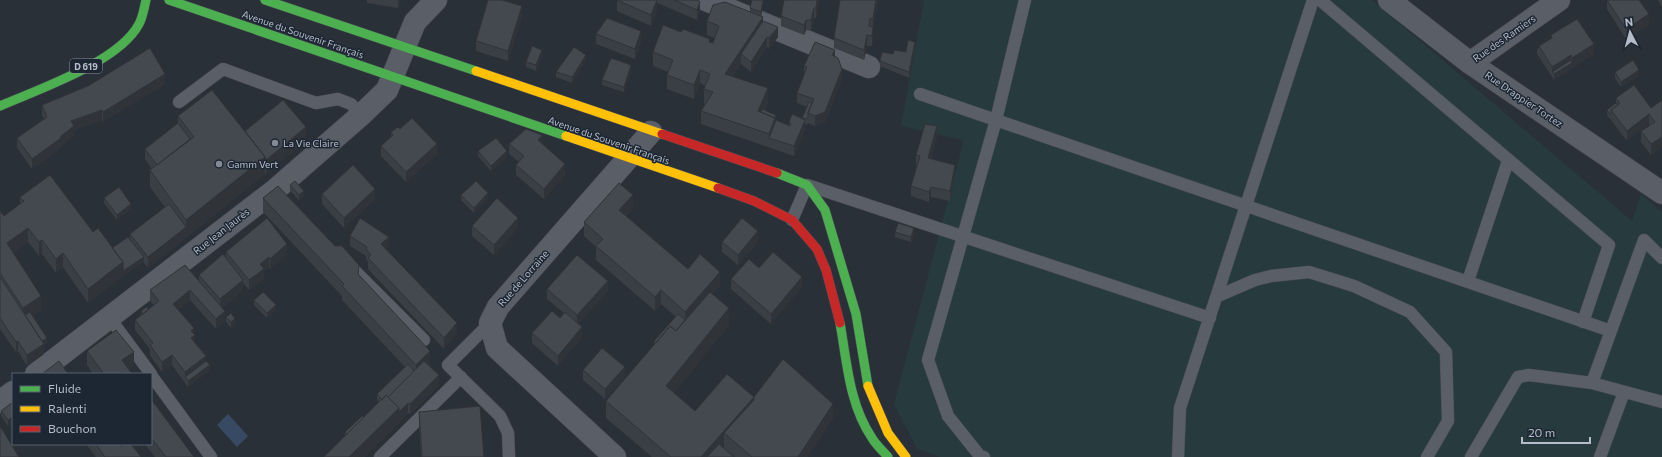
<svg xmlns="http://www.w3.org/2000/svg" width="1662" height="457" font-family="Commissioner,sans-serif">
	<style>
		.green { fill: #273a3e }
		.water { fill: #384963 }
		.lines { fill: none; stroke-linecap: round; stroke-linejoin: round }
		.lane-casing { stroke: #484c53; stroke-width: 13 }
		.street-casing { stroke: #484c53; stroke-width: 23 }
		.fast-casing { stroke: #484c53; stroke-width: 10 }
		.slow-casing { stroke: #484c53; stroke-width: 10 }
		.jam-casing { stroke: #484c53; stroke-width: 10 }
		.lane { stroke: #5a5e66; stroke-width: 12 }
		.street { stroke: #5a5e66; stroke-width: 22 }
		.fast { stroke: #4caf50; stroke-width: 9 }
		.slow { stroke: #ffc107; stroke-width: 9 }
		.jam { stroke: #c62828; stroke-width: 9 }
		.wall { fill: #3a3f45 }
		.shaded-wall { fill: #303338 }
		.building { fill: #444950; stroke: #303338 }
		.poi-dot { fill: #848b96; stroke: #1d2633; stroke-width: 1.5 }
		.labels { text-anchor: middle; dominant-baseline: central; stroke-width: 3; stroke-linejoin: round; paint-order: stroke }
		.shield { fill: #1d2633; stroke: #878f9c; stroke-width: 1 }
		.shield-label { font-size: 9px; font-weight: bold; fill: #b4bcc9 }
		.street-label { font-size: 10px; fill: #b4bcc9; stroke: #1d2633 }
		.poi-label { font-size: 10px; fill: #b4bcc9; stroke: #1d2633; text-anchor: start }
	</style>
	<rect width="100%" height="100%" fill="#2a3038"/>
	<path class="green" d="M924,0H1372L1632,221L1641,194L1662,212V457H940L917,449L894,404L960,155L963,140L901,126Z"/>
	<path class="water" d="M228,414L248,436L237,447L217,425Z"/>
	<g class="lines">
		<defs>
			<path id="lane" d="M1320,0L1609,245L1583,322
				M920,94L1611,331
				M179,102L223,69L316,103L338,99L351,104L361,115
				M792,220L807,185L1210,318
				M1662,258L1644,240L1592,383L1662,402
				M347,263L424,340
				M1468,281L1508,161
				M1218,296L1255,280L1271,276L1309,272L1354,286L1410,312L1446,352L1448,421L1427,457
				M109,317L151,374
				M490,323L448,365L500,416L508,433L509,457
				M151,375L211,457
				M380,457L461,377
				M984,457L980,456L948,416L928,360L996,120L1025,0
				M1178,457L1180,408L1313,0
				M1471,457L1518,377L1529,375L1592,383
				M1600,457L1624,392"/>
			<path id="street" d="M706,0L869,67
				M1389,0L1470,63L1662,193
				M1470,63L1559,0
				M36,374L275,190L361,115L387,90L415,22L436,0
				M0,402L13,392
				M615,457L497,348L490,323L498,307L651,132"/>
			<path id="fast" d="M169,0L566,136
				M265,0L476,71
				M0,106C39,89 119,62 139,24C143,17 144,8 146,0
				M777,173L807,185L825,210L856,314L868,386
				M840,323C847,362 849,404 872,438C876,445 883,451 888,457"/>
			<path id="slow" d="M476,71L662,134
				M566,136L718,188
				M868,386L888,433L906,457"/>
			<path id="jam" d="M662,134L777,173
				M718,188L754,201L792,220L817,249L826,270L840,323"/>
		</defs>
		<use href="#lane" class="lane-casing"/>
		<use href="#street" class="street-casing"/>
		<use href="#fast" class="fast-casing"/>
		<use href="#slow" class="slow-casing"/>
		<use href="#jam" class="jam-casing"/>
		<use href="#lane" class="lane"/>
		<use href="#street" class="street"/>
		<use href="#fast" class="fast"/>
		<use href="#slow" class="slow"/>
		<use href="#jam" class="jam"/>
	</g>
	<path class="wall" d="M367,0H400L398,8L367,3Z
		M617,0H698L700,12L697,20L657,3V11L651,26L617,11Z
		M764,0L761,16L763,21L778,37L769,49L767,47L751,72L741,64L733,76L768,102L765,110L776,120V121L789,126V122L802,118L807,107L797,103V93L804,75V66L835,56L842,79L825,122L815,126L808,123L807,125L805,124V130L794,156L701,124V111L705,104L704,103V89L705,86L700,83L694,99L667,89V75L668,72L653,66V52L710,42L713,43L715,38L707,35V21L750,12V8Z
		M784,0H819L816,18H814L811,31L806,30L804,35L781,26V16Z
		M840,0H878L873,28V37L872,46H867L864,60L834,48V38Z
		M1607,0H1639L1649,25L1626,39L1607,9Z
		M1658,0H1662V7Z
		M522,16L508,61L476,51V41Z
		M596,34L641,41L635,59L596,44Z
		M1551,35L1594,54L1554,80L1537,54V49L1539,48V46L1551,39Z
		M915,47L909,78L880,66V61L893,54L906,52Z
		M542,55L536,71L526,67V62Z
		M586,60L572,83L556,77V72Z
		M631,71L624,92L602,85V80Z
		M1615,72L1639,75L1621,87L1615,78Z
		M165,84L103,122L102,120L74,130V136L61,146V148L32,169L17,148V138L44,119L42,115V105Z
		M1616,98L1651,108L1662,100V147L1651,155L1641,142V131L1650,125L1649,124L1627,141L1607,115V110L1616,103Z
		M178,116L245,131L306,141L148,268L143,262L123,276L88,303L63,267L56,273L42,254L39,256L28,242L13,253L41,310L32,316L47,343L44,345V354L27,366L18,351L16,352L0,329V211L4,216L20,204V197L93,232L112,248L130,239V234L165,207L150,187V170L152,169L145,159V149L178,123Z
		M400,129L437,154L406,182L381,156V146L391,136V132Z
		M937,136L931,159L955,175L950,201L931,197L929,202L911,196V186L917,165H916V155Z
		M509,144H542L565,175L544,199L516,175V165L519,162L509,154Z
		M478,151L507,157L491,171L478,156Z
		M290,185L304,196L299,200L290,191Z
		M322,194L375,199L344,228L322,204Z
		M461,195L488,198L474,213L461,200Z
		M104,198L131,209L117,220L104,203Z
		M263,198L359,275L430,365L429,366L439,385L410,414L408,413L364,457H324L345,436V432L364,417L379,402L377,400V394L405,367L342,300V296L263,212Z
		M633,209L626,216L688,269L720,286L712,294L729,325L674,393L695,411L754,397L833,418L807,457H735L724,448L734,457H652L606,418V401L654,345V341L676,317L661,304L655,311L596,260V247L584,236V222Z
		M472,226L518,228L494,255L472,236Z
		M895,232L914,233L911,242L895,237Z
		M350,236L389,247L386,249L457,333L444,349L368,269V262L366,259V256L350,246Z
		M722,242H758L738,265L722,252Z
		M226,252L287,254L270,269L269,267L264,271V279L249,290L243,283V290L222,308L225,321L216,329L190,300L178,310L194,334L195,342L206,361L210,370L188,387L172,365L162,372L150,355V349L135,330V320L141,315V311L149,309L154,305L150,301V290L199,281V275L226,258Z
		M759,268L802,287L771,324L731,289V279Z
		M547,289L608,291L578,324L582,337L558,366L532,343V333L560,318L564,313L547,299Z
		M254,300L276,310L267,318L254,305Z
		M226,317L235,324L231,328L226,322Z
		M87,351L134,366L129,369L132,374H93L87,365Z
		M583,370L625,377L605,399L583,380Z
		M151,399L194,457H155L145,444H151Z
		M13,402V423L8,426L1,416V411Z
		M419,412L484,457H421L419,426Z
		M86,444H120L121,446L141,457H96Z"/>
	<path class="shaded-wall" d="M398,0H400L398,8Z
		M657,0V11L651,26V15Z
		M763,0H764L761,18V12Z
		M817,0H819L816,18V8Z
		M876,0H878L873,28V37L872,46V36L873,28V19Z
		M700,2V12L697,20V10Z
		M522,6V16L508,61V51Z
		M814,8V18L811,31V20Z
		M1649,14V25L1626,39V29Z
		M763,17V31L741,54V64L725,88V74Z
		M806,20V30L804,35V25Z
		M778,27V37L769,49V38Z
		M641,31V41L635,59V49Z
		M867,35V46L864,60V50Z
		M767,37V47L751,72V62Z
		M915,42V47L909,78V72Z
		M1594,44V54L1572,68V58Z
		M542,50V55L536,71V65Z
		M835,50V60L832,55Z
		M586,55V60L572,83V77Z
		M1571,55V64L1572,63V68L1554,80V74L1552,72V77V67Z
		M631,65V71L624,92V87Z
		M842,69V79L825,122L815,126V116Z
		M700,70V83L694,99V85Z
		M1639,70V75L1621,87V82Z
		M165,74V84L103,122V112Z
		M768,88V102L760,120L758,111Z
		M102,110V120L74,130V136L61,146V148L32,169V159L60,137L71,121Z
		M1649,114V124L1627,141V131Z
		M776,115V120L769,138V134Z
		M805,120V130L794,156V146Z
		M937,126V136L928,168V158Z
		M306,127V141L266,174V160Z
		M542,135V145L538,140Z
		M1662,137V147L1651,155V144Z
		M437,144V154L406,182V172Z
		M507,151V157L491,171V166Z
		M265,157V174L186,237V220Z
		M565,164V175L544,199V189Z
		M955,165V175L950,201V191Z
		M931,187V197L929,202V192Z
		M375,189V199L344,228V218Z
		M304,191V196L299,200V195Z
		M488,193V198L474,213V208Z
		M633,195V209L619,224V210Z
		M131,204V209L117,220V215Z
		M518,218V228L494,255V245Z
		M186,227V237L148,268V257Z
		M28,228V242L7,257V243Z
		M914,228V233L911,242V237Z
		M758,231V242L738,265V255Z
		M389,237V247L381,254V244Z
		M42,240V254L39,256V242Z
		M287,244V254L270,269V259Z
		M63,253V267L56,273V259Z
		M144,257V262L123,276L88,303V289L123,262Z
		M269,257V267L264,271V279L249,290V280L260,264Z
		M720,272V286L662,353L685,321V312Z
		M802,277V287L771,324V314Z
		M243,280V290L220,309V299Z
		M608,281V291L577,325V315Z
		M190,290V300L173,314V304Z
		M661,290V304L655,311V297Z
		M41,296V310L25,321L23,317V308Z
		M276,305V310L267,318V313Z
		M729,308V325L666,403V386Z
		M225,311V321L216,329V319Z
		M235,319V324L231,328V322Z
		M457,323V333L444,349V338Z
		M582,327V337L558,366V356Z
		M194,328V336L195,335V345L191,348V331Z
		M47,338V343L44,345V354L27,366V355L40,343Z
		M18,341V351L16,352V342Z
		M430,351V365L416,379V365Z
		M134,352V366L122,374V360Z
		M172,355V365L162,372V362Z
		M206,356V366L185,377V372Z
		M210,365V370L188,387V381Z
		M625,367V377L605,399V389Z
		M439,375V385L410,414V404Z
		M754,397V414L724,433V448L716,457H701Z
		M408,403V413L364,457H349L399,408Z
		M833,404V418L807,457H798Z
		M13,417V423L8,426V420Z"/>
	<path class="building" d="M488,0H502L522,6L508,51L476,41Z
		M617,0H657L651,15Z
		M674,0H698L700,2L697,10Z
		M752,0H763L761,12L750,8Z
		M784,0H817L816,8H814L811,20H806L804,25L781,16Z
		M840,0H876L873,19L870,18L869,26L873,27L872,36L867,35L864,50L834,38Z
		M1607,0H1639L1649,14L1626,29Z
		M725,2L763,17L725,74L768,88L758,111L775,118L769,134L701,111L713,92L704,89L710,74L700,70L694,85L667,75L673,60L653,52L663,25L681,32L683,29L710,39L709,42L713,43L719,26L707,21L713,5Z
		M607,18L641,31L635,49L596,34Z
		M1577,19L1594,44L1572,58L1571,55L1552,67L1539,46L1552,38L1551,35Z
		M763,21L778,27L769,38L767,37L751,62L741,54Z
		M908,40L915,42L909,72L880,61L882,52L893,54L894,50L906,52Z
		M815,42L835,50L832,55L838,58L842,69L825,112L815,116L808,113L814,99L797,93L807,67L804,66Z
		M532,46L542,50L536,65L526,62Z
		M574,47L586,55L573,76L572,77L556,72Z
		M150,48L165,74L103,112L102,110L71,121L74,126L60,137L61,138L32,159L17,138L47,117L42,105L88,86Z
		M611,58L631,65L624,87L602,80Z
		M1571,60L1572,63L1554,74L1552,72Z
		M1633,60L1639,70L1621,82L1615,72Z
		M1634,85L1651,108L1662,100V137L1651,144L1641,131L1655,122L1649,114L1627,131L1611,110L1620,103L1616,98Z
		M212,90L265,157L186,220L150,170L194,137L178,116Z
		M283,100L306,127L266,160L265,157L245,131Z
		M809,102L812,103L808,113V117L807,119L802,118Z
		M1616,103L1618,105L1611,110V115L1607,110Z
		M762,109L776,115L775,118L761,112Z
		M792,114L805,120L794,146L769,138L776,120L790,126L791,123L789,122Z
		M412,118L437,144L406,172L381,146L393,135L391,132L398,127L400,129Z
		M178,123L190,139L157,165L145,149Z
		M925,124L937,126L928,158L955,165L950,191L931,187L929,192L911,186L920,156L916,155Z
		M526,129L542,135L538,140L565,164L544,189L516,165L524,156L509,144Z
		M496,138L507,151L491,166L478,151Z
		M353,165L375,189L344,218L322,194Z
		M50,175L93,232L98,228L123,262L88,289L63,253L56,259L42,240L39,242L28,228L7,243L41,296L23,308L0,273V211L4,216L24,201L20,197Z
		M295,181L304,191L299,195L290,185Z
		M476,181L488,193L474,208L461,195Z
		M619,183L633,195L619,210L688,269L700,254L720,272L685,312L661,290L655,297L596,246L603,239L584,222Z
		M278,186L335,246H342L359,265L358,274L430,351L416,365L342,286L344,284L263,198Z
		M119,187L131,204L117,215L104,198Z
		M497,198L518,218L494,245L472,226Z
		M169,204L186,227L148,257L130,234Z
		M267,218L287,244L270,259L269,257L260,264L264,269L249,280L226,252Z
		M360,218L389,237L381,244L457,323L444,338L368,258L371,255L366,249L367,247L350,236Z
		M742,218L758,231L738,255L722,242Z
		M898,223L914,228L911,237L895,232Z
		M128,237L144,257L123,271V262L112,248Z
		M773,252L802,277L771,314L731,279L749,259L759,268Z
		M223,254L243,280L220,299L199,275Z
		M577,255L608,281L577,315L547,289Z
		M185,265L225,311L216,319L190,290L173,304L194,328L191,331L195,335L191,338L206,356L185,372L172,355L162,362L150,345L153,343L135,320L159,301L150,290Z
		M0,277L44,344L27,355L18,341L16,342L0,318Z
		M263,292L276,305L267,313L254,300Z
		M710,292L729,308L666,386L695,411L727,374L754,397L701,457H671L606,401L670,326L676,331Z
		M146,307L149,309L143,314L141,311Z
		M552,311L560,318L565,312L582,327L558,356L532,333Z
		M30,312L47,338L42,341L25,315Z
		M231,313L235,319L231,322L226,317Z
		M678,314L685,320L676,331L670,326L656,343L654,341Z
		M116,330L134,352L122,360L132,374H104L87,351Z
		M602,348L625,367L605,389L583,370Z
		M783,359L833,404L798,457H752L724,433L754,400V397Z
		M59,361L68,374H42Z
		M206,361L210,365L188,381L185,377Z
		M424,361L439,375L410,404L408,403L399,412V408L388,397Z
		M408,364L414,371L388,397L386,395L382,400L377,394Z
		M386,395L399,408L349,457H324Z
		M151,399L194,457H166L151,438Z
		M13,402V417L8,420L1,411Z
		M480,406L484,457H422L419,412Z
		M362,416L364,417L347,434L345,432Z
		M0,426L19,457H0Z
		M96,444H120L121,446L124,444H131L141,457H105Z
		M719,444L734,457H707Z"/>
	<g class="poi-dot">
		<circle cx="275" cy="143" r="4"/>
		<circle cx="219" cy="164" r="4"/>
	</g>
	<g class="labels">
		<rect class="shield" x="70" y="59" width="32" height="14" rx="3"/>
		<g class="shield-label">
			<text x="86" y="66">D 619</text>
		</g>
		<g class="street-label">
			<text transform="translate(303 34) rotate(19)">Avenue du Souvenir Français</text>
			<text transform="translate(1504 38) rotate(-35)">Rue des Ramiers</text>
			<text transform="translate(1524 99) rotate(34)">Rue Drappier Tortez</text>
			<text transform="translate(609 140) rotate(19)">Avenue du Souvenir Français</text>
			<text transform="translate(221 231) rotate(-38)">Rue Jean Jaurès</text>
			<text transform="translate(523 278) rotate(-49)">Rue de Lorraine</text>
		</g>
		<g class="poi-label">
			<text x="283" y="143">La Vie Claire</text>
			<text x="227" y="164">Gamm Vert</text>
		</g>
	</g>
	<rect x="12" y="373" width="140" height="72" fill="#1d2633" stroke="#59626f"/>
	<rect x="20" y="386" width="20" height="6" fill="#4caf50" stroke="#59626f"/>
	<text x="48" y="393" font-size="12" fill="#b4bcc9">Fluide</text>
	<rect x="20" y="406" width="20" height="6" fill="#ffc107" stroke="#59626f"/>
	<text x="48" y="413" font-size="12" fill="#b4bcc9">Ralenti</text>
	<rect x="20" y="426" width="20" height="6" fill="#c62828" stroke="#59626f"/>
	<text x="48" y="433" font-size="12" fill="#b4bcc9">Bouchon</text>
	<g transform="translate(1630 32) rotate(354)" stroke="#1d2633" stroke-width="3" paint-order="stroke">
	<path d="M0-3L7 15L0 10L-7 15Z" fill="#b4bcc9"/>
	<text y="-6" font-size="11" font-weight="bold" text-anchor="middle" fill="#b4bcc9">N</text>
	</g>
	<path d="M1522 437v6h68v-6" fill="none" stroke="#b4bcc9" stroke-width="2"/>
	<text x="1528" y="437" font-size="12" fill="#b4bcc9" stroke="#1d2633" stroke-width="3" paint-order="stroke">20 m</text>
</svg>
